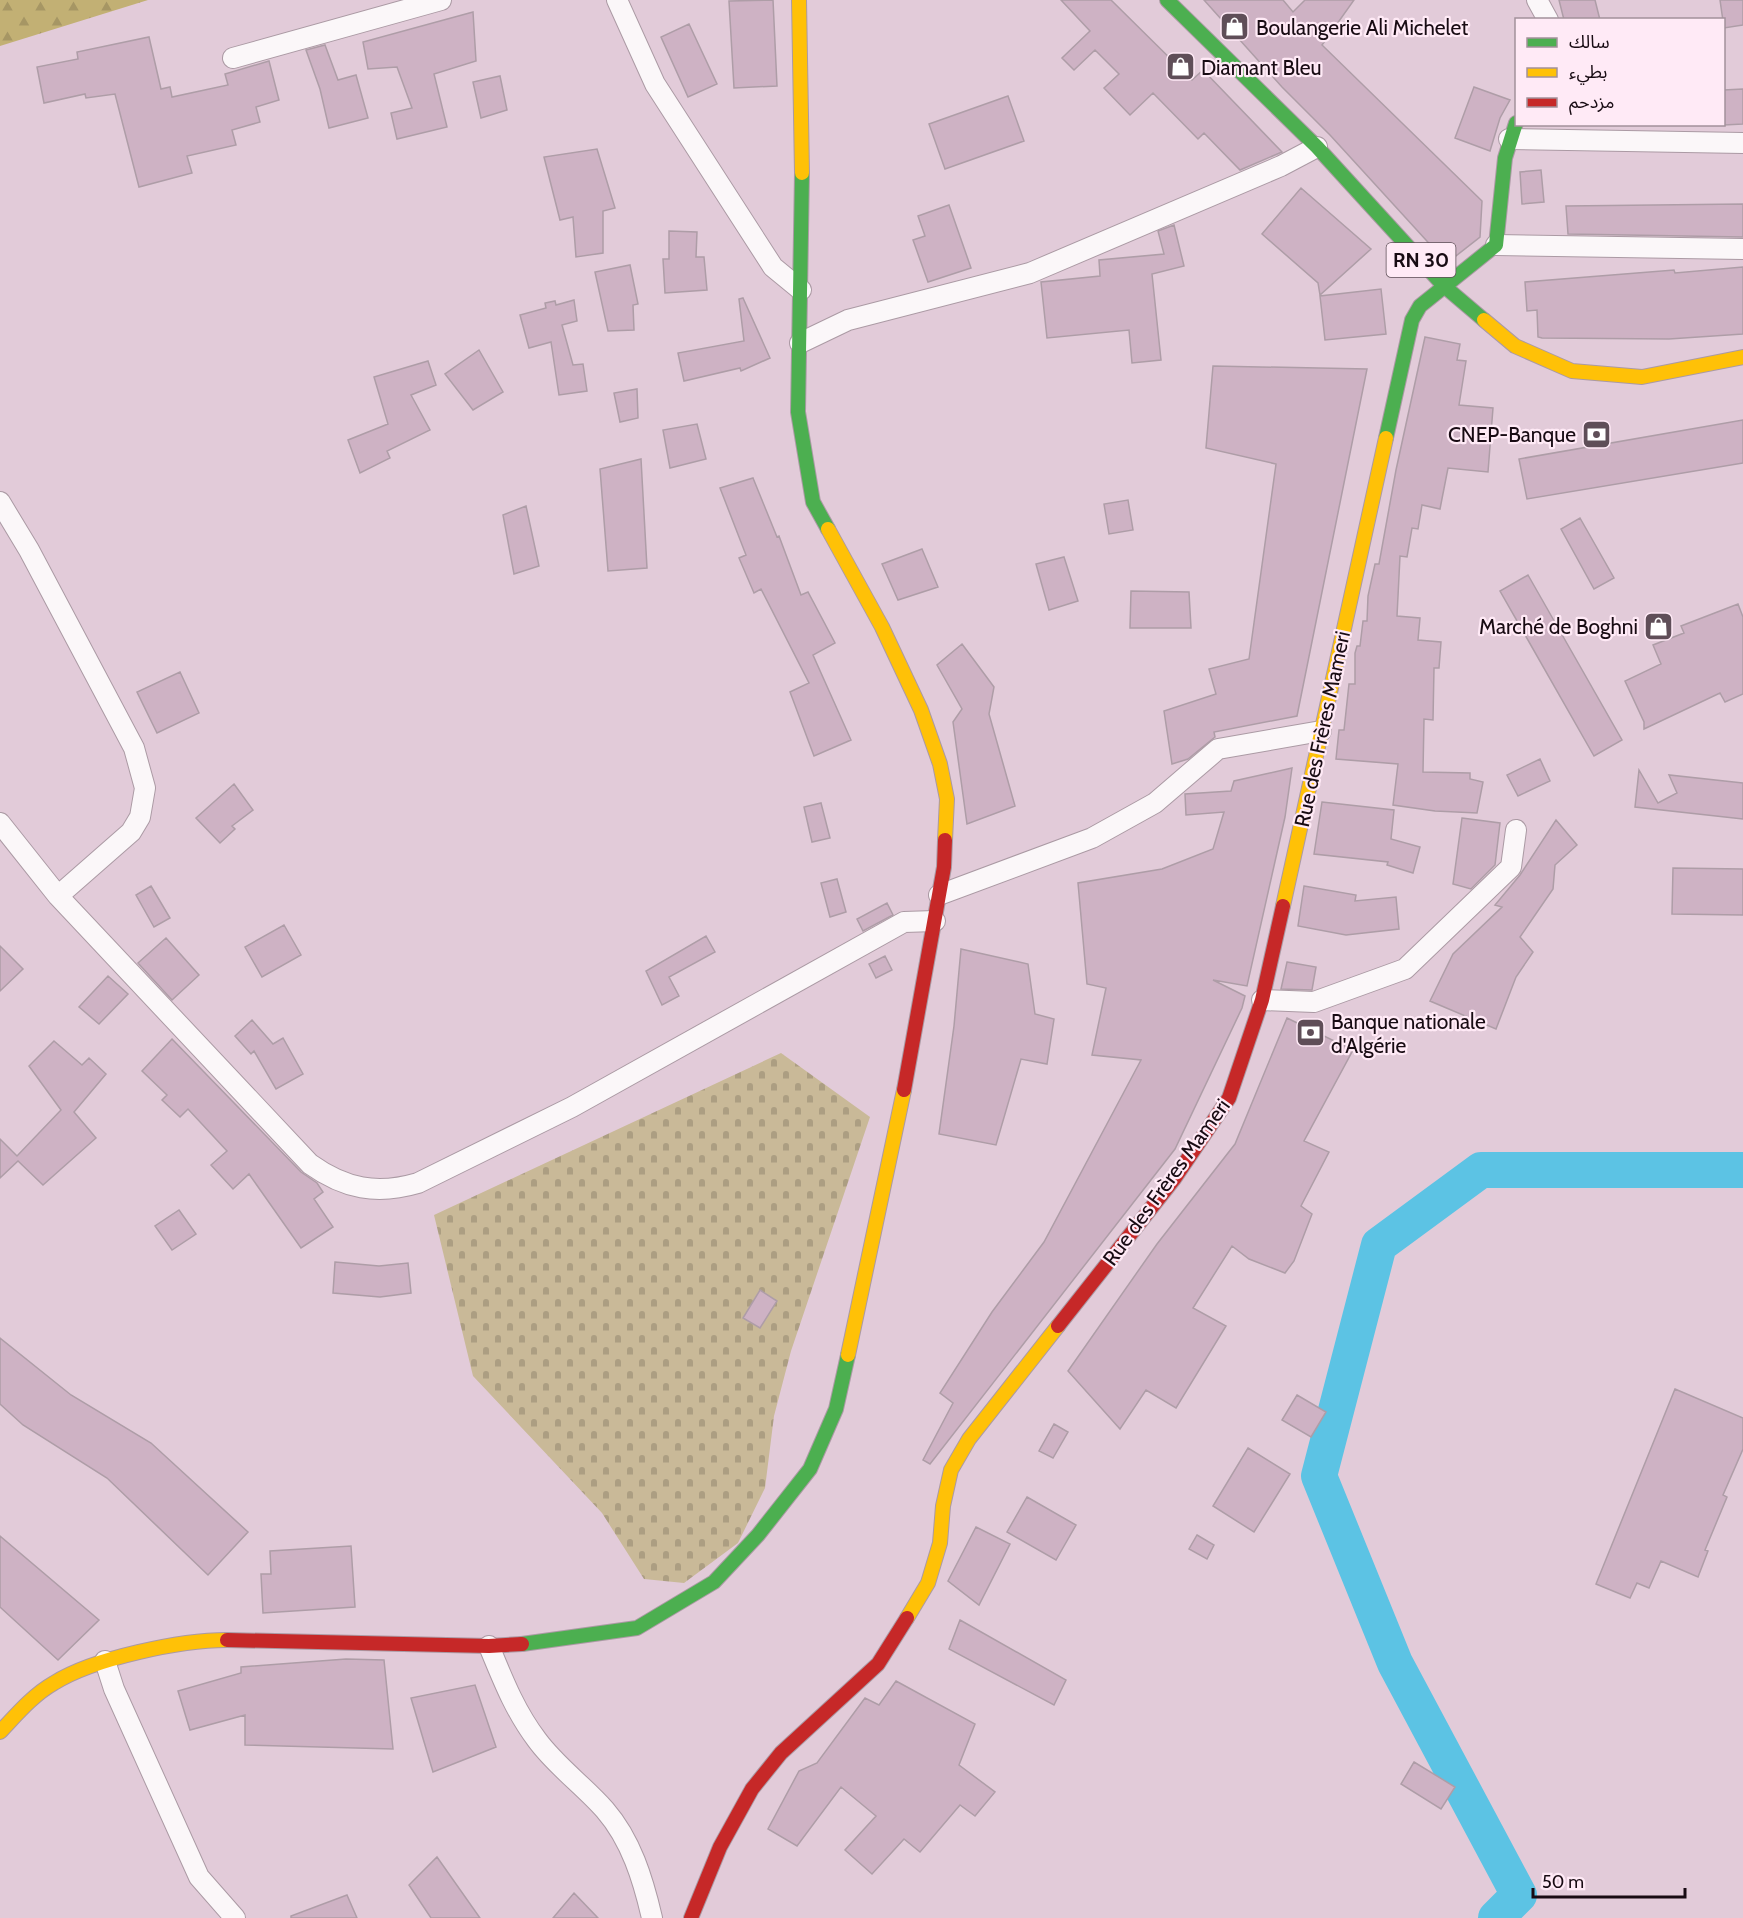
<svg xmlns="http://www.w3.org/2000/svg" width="1743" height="1918" font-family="Cabin,'Noto Sans Arabic',sans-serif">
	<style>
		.forest { fill: url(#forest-firs) }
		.cemetery { fill: url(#cemetery-stones) }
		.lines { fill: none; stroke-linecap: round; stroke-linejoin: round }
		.river { stroke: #5cc3e4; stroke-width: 36 }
		.building { fill: #ceb2c4; stroke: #ae9da7; stroke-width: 1.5 }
		.street-casing { stroke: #ab9aa4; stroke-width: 22 }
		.fast-casing { stroke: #ab9aa4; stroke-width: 16 }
		.slow-casing { stroke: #ab9aa4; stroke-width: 16 }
		.jam-casing { stroke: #ab9aa4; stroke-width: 16 }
		.street { stroke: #fbf7f9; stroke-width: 20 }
		.fast { stroke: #4caf50; stroke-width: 14 }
		.slow { stroke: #ffc107; stroke-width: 14 }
		.jam { stroke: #c62828; stroke-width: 14 }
		.labels { text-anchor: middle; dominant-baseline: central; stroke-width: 4.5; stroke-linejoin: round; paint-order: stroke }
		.shield { fill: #ffeaf6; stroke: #5d4e57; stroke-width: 1.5 }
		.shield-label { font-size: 20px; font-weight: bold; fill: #180b13 }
		.poi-label { font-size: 21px; fill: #180b13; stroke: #ffeaf6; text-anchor: start }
		.street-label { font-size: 21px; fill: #180b13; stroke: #ffeaf6 }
	</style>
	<defs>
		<pattern id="forest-firs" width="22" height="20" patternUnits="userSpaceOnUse" patternTransform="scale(1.5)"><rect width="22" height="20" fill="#c2b074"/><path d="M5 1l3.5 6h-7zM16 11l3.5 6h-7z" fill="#a69664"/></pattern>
		<pattern id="cemetery-stones" width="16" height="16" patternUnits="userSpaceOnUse" patternTransform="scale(1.5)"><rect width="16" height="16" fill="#c9b998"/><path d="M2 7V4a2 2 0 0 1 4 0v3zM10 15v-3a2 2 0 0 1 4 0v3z" fill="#ac9e82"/></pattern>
	</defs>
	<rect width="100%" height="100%" fill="#e2cbd9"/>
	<path class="forest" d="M0,0H148L0,46Z"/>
	<path class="cemetery" d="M781,1053L870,1117L791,1351L774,1416L765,1488L738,1543L684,1583L644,1579L602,1513L473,1376L434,1215Z"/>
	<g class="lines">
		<path class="river" d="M1496,1918L1519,1895L1395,1663L1319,1476L1379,1245L1481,1170H1743"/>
	</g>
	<path class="building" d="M773,0L777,86L734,88L729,1Z
		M1061,0H1111L1192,80L1203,70L1282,152L1240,170L1204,133L1198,139L1153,93L1130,115L1104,88L1119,74L1095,50L1074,70L1062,58L1090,31Z
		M1204,0H1283L1293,12L1305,0H1354L1322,45L1482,201L1480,237L1447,263L1330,135L1282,87Z
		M1559,0H1595L1600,20H1564Z
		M1720,0H1743V25L1724,28Z
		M473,12L476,61L434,74L447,127L397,139L391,113L412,108L397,67L368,69L363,42Z
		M689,24L717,84L688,97L661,37Z
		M149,37L161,89L170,87L172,97L228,85L225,74L269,61L279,100L256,107L260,122L232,130L236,145L187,156L192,173L139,187L115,94L86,98L85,94L44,103L37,67L78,59L77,52Z
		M325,45L338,80L356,75L368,118L329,128L320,89L306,50Z
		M500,76L507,110L481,118L473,82Z
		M1474,87L1510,100L1500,118L1490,151L1455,138Z
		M1743,89V124L1724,125V90Z
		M1008,96L1024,141L945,169L929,124Z
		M597,149L615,208L603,211V253L576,257L573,217L560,220L544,157Z
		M1541,170L1544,202L1522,204L1520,172Z
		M1301,188L1371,249L1320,295L1318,283L1262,234Z
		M1743,204V237L1568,234L1566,206Z
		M949,205L971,268L928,282L913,240L925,236L918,216Z
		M1174,225L1184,266L1152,274L1161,360L1132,363L1129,330L1047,338L1041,282L1100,276L1099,260L1164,254L1158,231Z
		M669,231L697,232L696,257H704L707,290L665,293L663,259H669Z
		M630,265L638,304L633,305L634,330L608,331L595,272Z
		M1743,267V334L1669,339L1542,338L1538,337L1537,310L1527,311L1525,282L1674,270L1675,273Z
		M1381,289L1386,334L1325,340L1320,296Z
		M743,298L770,358L741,371L740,368L684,381L678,353L744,341L739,299Z
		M574,300L577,321L562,325L573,365L583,364L587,391L559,395L551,342L529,348L520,315L546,308L545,303L555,301L556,305Z
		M1425,337L1460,344L1457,360L1466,361L1459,405L1493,408L1488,472L1448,468L1440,509L1422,505L1418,529L1412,528L1407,557L1400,556L1397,616L1420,618L1418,640L1441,642L1439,668H1434L1433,720L1424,719L1423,772L1470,773V779L1483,782L1477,813L1435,811L1393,805L1398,764L1336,759L1339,730H1344L1349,684H1355V653L1357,646H1360L1363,621H1367L1368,596L1375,564H1379L1396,470Z
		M479,350L503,392L473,410L445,374Z
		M428,361L436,385L411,395L430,430L387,451L390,458L360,473L348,440L388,424L374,377Z
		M1213,366L1367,369L1297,716L1214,732L1215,737L1188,759L1172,764L1164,711L1216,694L1209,669L1249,659L1276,464L1206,448Z
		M637,389L638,418L620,422L614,393Z
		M1743,420V463L1527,499L1519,459Z
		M697,424L706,459L670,468L663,430Z
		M641,459L647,568L608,571L600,469Z
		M753,478L777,537L779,536L801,595L808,592L835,643L813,655L851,740L814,756L790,692L809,683L761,589L754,593L739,558L746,555L720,488Z
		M1128,500L1133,530L1109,534L1104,504Z
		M526,506L539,566L514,574L503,515Z
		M1580,518L1614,578L1594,589L1561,529Z
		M922,549L938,587L898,600L882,564Z
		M1064,557L1078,601L1049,610L1036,564Z
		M1528,575L1622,740L1594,756L1500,591Z
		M1131,591L1189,592L1191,628H1130Z
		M1738,604L1743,617V694L1725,702L1720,693L1644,729V722L1625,681L1661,664L1653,645L1684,633L1681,626Z
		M962,644L994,687L989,714L1015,806L967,824L953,722L962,709L937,665Z
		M180,672L199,713L157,733L137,692Z
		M1540,759L1550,781L1518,796L1507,775Z
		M1292,768L1285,817L1247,986L1213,980L1245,996L1242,1008L1175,1149L930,1464L923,1460L953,1403L940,1393L992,1312L1044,1242L1141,1060L1092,1055L1106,988L1087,984L1078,883L1162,869L1213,849L1224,812L1186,815L1185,794L1231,791L1234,781Z
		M1639,770L1658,803L1677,793L1669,775L1743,783V819L1635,807Z
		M234,784L253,810L232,826L235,829L220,843L196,818Z
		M1322,802L1394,810L1391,839L1420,847L1413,873L1387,865L1388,862L1314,854Z
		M821,803L830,838L812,842L804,807Z
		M1462,818L1500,823L1495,865L1471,889L1453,884Z
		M1556,820L1577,845L1555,865L1553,889L1520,937L1533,952L1516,977L1496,1029L1430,1001L1453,954L1502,907L1495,905L1520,875Z
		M1673,868L1743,869V915L1672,914Z
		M837,879L846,912L830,917L821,883Z
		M151,886L170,918L154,927L136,895Z
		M1304,886L1356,895L1355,901L1396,897L1399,929L1346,935L1298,926Z
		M887,903L893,915L863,931L857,919Z
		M284,925L301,955L262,977L245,947Z
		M706,936L715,952L669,977L679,996L662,1005L646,971Z
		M166,938L199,975L172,1000L138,963Z
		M0,946L23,969L0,991Z
		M961,949L1028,964L1035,1014L1054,1019L1047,1064L1021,1059L996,1145L939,1134L954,1026Z
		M885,956L892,970L876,978L869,964Z
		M1287,962L1316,967L1312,990L1281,989Z
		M108,976L128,994L99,1024L79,1007Z
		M1287,1018L1353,1050L1304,1141L1329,1152L1301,1206L1312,1214L1294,1261L1285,1273L1249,1259L1232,1246L1193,1308L1226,1326L1176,1408L1146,1390L1120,1429L1068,1371L1157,1244L1235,1144Z
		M252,1020L273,1044L283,1038L303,1074L276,1089L254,1051L251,1054L235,1036Z
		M172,1039L301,1172L317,1183L323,1192L314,1199L333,1227L301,1248L249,1174L233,1189L211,1165L227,1151L188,1109L180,1117L162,1100L167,1095L142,1071Z
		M54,1041L82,1065L89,1058L106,1074L74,1112L96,1138L43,1185L18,1161L0,1178V1139L17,1156L61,1110L29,1066Z
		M179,1210L196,1234L172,1250L155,1226Z
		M335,1262L379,1266L408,1263L411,1293L380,1297L333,1293Z
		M760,1290L777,1301L760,1328L743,1318Z
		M0,1338L71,1395L151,1443L248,1532L208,1575L107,1478L23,1425L0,1404Z
		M1675,1389L1743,1418V1449L1723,1495L1727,1497L1705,1550L1708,1551L1698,1577L1661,1561L1649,1588L1637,1583L1630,1598L1596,1584Z
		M1297,1395L1326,1412L1311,1437L1282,1420Z
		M1054,1424L1068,1432L1053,1458L1039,1451Z
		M1248,1448L1290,1474L1254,1532L1213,1506Z
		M1027,1497L1076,1525L1056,1560L1007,1532Z
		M976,1527L1010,1544L979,1605L948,1581Z
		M1197,1535L1214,1545L1207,1559L1189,1549Z
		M0,1536L99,1620L58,1660L0,1607Z
		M351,1546L355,1607L263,1613L261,1574H271L270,1551Z
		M960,1620L1066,1680L1054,1705L949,1649Z
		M346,1659L384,1660L393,1749L245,1745V1715L190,1730L178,1691L241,1673V1667Z
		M896,1681L975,1724L959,1765L995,1792L975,1816L960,1805L920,1852L904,1839L872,1874L845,1850L876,1816L841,1787L797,1846L768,1829L799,1771L817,1763L865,1698L879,1705Z
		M475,1685L496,1747L433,1772L411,1698Z
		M1414,1762L1455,1787L1441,1809L1401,1784Z
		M437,1857L480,1918H431L409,1885Z
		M574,1893L598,1918H553Z
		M347,1895L357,1918H291V1916Z"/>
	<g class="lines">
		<defs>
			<path id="street" d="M617,0L655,84L773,267L801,290
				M1537,0L1548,20
				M233,58L441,0
				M1509,139L1743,143
				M1496,245L1743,249
				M800,343L848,320L1030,273L1281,166L1317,147
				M0,502L29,550L134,748L145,788L140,817L131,832L58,896
				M0,823L58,896L310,1164C345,1189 377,1195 418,1183L572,1107L904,922L935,921
				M939,895L1092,838L1155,803L1218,749L1321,731
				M1262,1000L1314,1002L1405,969L1511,867L1516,830
				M489,1646C503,1680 515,1711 537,1740C556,1766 584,1786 605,1810C631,1840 643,1879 652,1918
				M105,1661L114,1689L199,1877L235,1918"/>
			<path id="fast" d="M1167,0L1317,147L1444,286L1484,320
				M802,173L798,412L813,502L828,529
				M1386,438L1412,320L1420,306L1496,245L1505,158L1516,123
				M522,1644L637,1628L714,1582L758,1535L810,1469L836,1409L848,1355"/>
			<path id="slow" d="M799,0L802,173
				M1484,320L1515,346L1572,371L1642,377L1743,357
				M828,529L882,627L921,710L940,764L947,799L945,840
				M1283,906L1386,438
				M848,1355L904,1090
				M907,1618L928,1583L940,1543L943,1506L951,1470L969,1439L1058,1326
				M0,1732C17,1714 33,1695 54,1683C94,1658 181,1640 227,1640"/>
			<path id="jam" d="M904,1090L944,867L945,840
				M1058,1326L1174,1179L1229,1098L1262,1000L1283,906
				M227,1640L489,1646L522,1644
				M691,1918L720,1847L752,1789L781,1753L878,1664L907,1618"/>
		</defs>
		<use href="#street" class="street-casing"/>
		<use href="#fast" class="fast-casing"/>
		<use href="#slow" class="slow-casing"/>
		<use href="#jam" class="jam-casing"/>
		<use href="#street" class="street"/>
		<use href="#fast" class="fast"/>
		<use href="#slow" class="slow"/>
		<use href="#jam" class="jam"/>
	</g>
	<defs>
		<symbol id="shop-square" viewBox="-11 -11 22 22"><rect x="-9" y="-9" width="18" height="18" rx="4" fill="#5f4e58" stroke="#ffeaf6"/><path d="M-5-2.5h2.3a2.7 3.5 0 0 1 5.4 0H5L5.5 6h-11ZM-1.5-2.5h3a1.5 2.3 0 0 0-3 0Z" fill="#fff"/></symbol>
		<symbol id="bank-square" viewBox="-11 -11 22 22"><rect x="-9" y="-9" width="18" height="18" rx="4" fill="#5f4e58" stroke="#ffeaf6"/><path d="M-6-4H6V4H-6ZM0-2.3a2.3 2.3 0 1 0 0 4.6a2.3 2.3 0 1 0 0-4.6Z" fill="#fff"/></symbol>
	</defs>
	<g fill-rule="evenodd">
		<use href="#shop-square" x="1218" y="10" width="33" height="33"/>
		<use href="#shop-square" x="1164" y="50" width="33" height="33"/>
		<use href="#bank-square" x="1580" y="418" width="33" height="33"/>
		<use href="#shop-square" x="1642" y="610" width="33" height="33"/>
		<use href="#bank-square" x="1294" y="1016" width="33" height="33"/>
	</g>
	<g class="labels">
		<rect class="shield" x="1386.5" y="243" width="69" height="34" rx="4.5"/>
		<g class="shield-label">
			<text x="1421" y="260">RN 30</text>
		</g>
		<g class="poi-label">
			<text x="1256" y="27">Boulangerie Ali Michelet</text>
			<text x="1201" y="67">Diamant Bleu</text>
			<text x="1576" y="434" text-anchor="end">CNEP-Banque</text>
			<text x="1638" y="626" text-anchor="end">Marché de Boghni</text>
			<text x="1331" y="1021">Banque nationale<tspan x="1331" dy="24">d'Algérie</tspan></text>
		</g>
		<g class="street-label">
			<text transform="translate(1322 729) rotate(-78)">Rue des Frères Mameri</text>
			<text transform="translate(1166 1182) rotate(-54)">Rue des Frères Mameri</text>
		</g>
	</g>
	<rect x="1515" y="18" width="210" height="108" fill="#ffeaf6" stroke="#a3919b" stroke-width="1.5"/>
	<rect x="1527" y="38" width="30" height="9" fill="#4caf50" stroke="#a3919b" stroke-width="1.5"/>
	<text x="1569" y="48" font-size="18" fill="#180b13">سالك</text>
	<rect x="1527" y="68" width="30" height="9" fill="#ffc107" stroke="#a3919b" stroke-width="1.5"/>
	<text x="1569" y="78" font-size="18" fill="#180b13">بطيء</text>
	<rect x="1527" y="98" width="30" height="9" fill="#c62828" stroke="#a3919b" stroke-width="1.5"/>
	<text x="1569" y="108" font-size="18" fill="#180b13">مزدحم</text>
	<path d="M1533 1888v9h152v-9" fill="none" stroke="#180b13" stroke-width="3"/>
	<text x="1542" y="1888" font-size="18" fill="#180b13" stroke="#ffeaf6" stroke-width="4.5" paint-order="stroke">50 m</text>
</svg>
